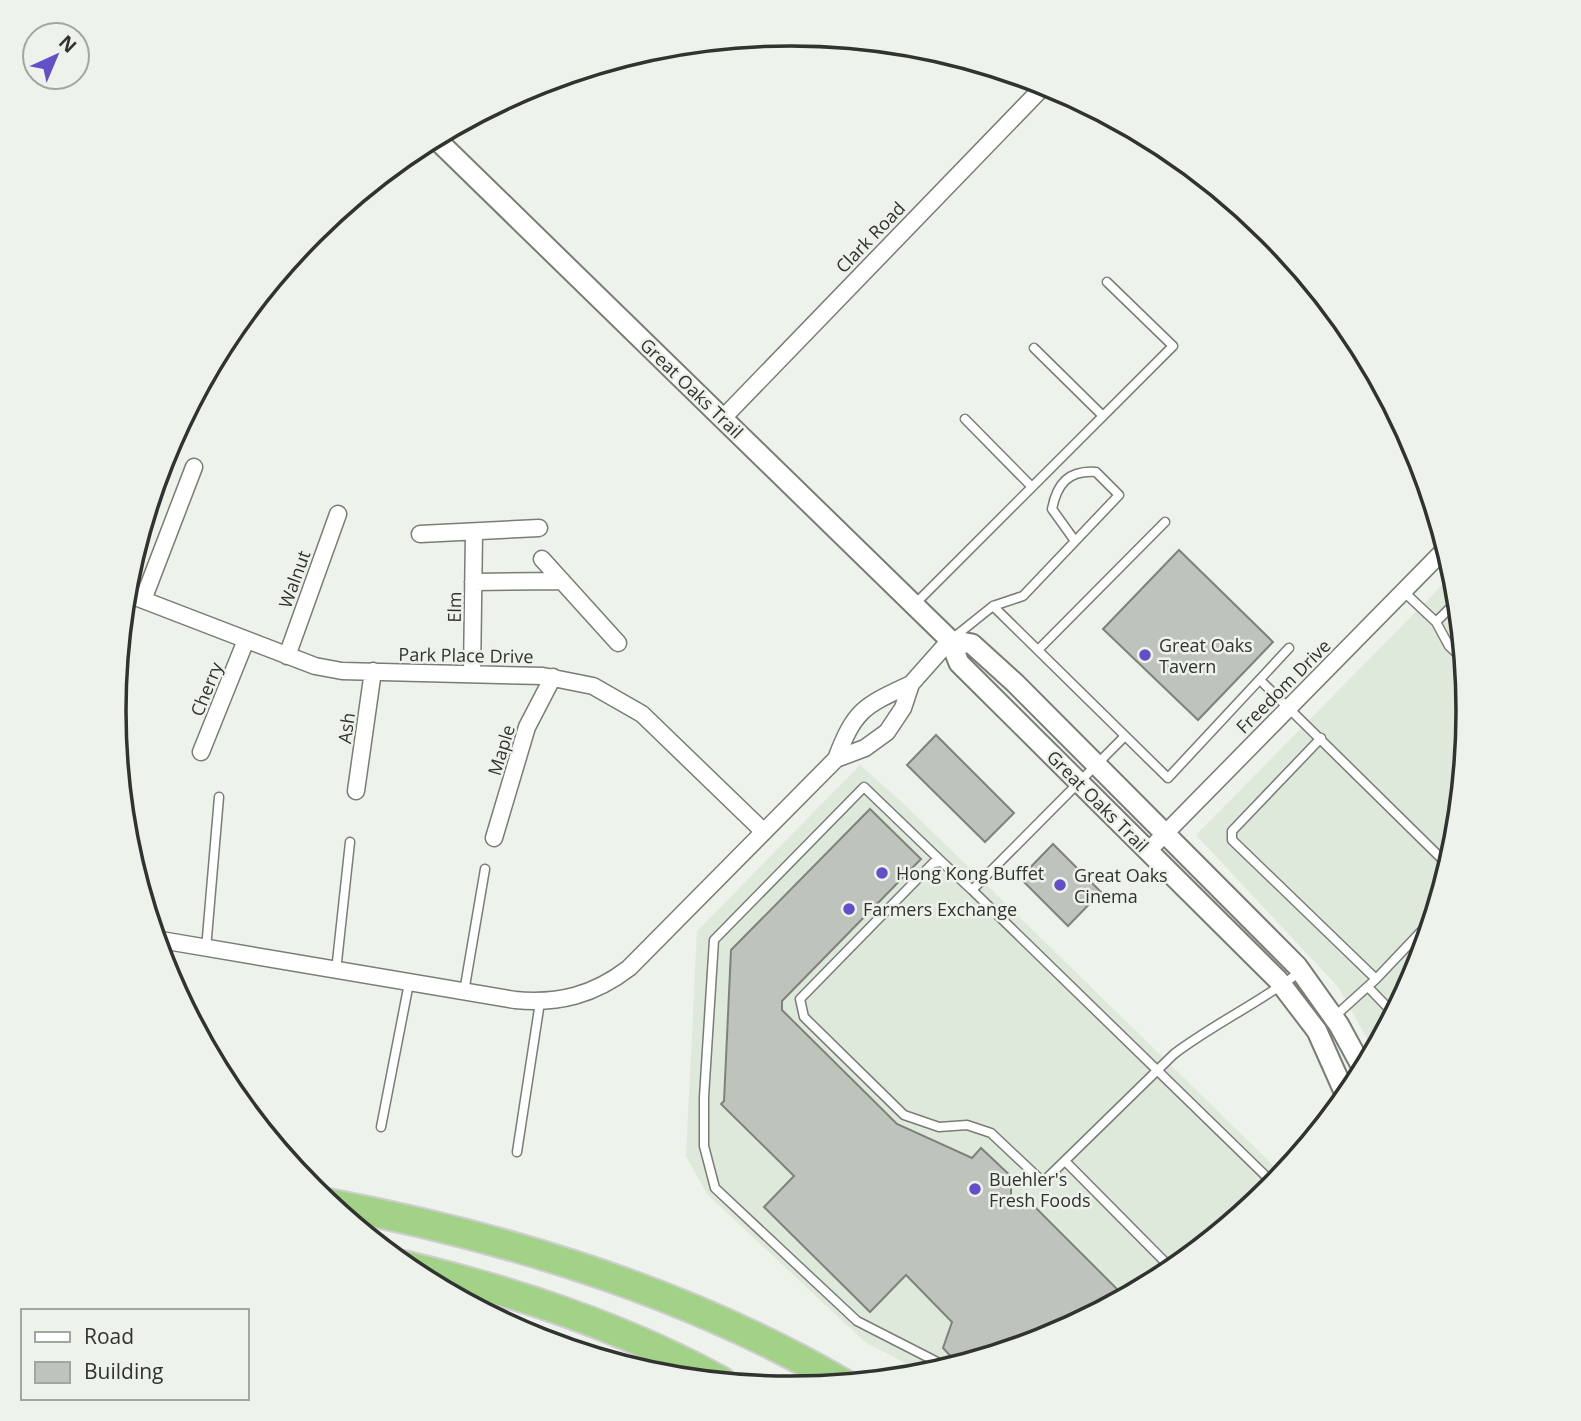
<svg xmlns="http://www.w3.org/2000/svg" width="1581" height="1421" font-family="'Open Sans',sans-serif">
	<style>
		.built { fill: #dfe9db }
		.building { fill: #bec3bb; stroke: #7d827b; stroke-width: 2 }
		.lines { fill: none; stroke-linecap: round; stroke-linejoin: round }
		.service-casing { stroke: #787d76; stroke-width: 11 }
		.minor-casing { stroke: #787d76; stroke-width: 19 }
		.tertiary-casing { stroke: #787d76; stroke-width: 23 }
		.motorway-casing { stroke: #cececd; stroke-width: 32 }
		.service { stroke: #fff; stroke-width: 8 }
		.minor { stroke: #fff; stroke-width: 16 }
		.tertiary { stroke: #fff; stroke-width: 19 }
		.motorway { stroke: #a2d288; stroke-width: 28 }
		.poi-dot { fill: #6350c9; stroke: #edf2ea; stroke-width: 2.5 }
		.labels { text-anchor: middle; dominant-baseline: central; stroke-width: 5; stroke-linejoin: round; paint-order: stroke }
		.street-label { font-size: 18px; fill: #313330; stroke: #edf2ea }
		.poi-label { font-size: 18px; fill: #313330; stroke: #edf2ea; text-anchor: start }
		.rim { fill: none; stroke: #313330; stroke-width: 3.5 }
	</style>
	<rect width="100%" height="100%" fill="#edf2ea"/>
	<path class="built" d="M1453,574L1468,711L1455,843L1416,970L1373,1050L1339,988L1196,835Z
		M860,765L905,805L1282,1174L1269,1190L1166,1274L1049,1336L926,1374L865,1342L707,1194L686,1156L697,931Z"/>
	<path class="building" d="M1179,550L1273,642L1198,720L1103,629Z
		M936,735L1014,813L985,842L907,765Z
		M870,809L921,859L782,1001V1010L897,1124L972,1158L981,1148L1015,1180L1011,1184V1200L1029,1206L1031,1203L1121,1293L1112,1303L1049,1336L978,1358L972,1352L958,1364L943,1348L952,1322L906,1275L870,1312L764,1207L794,1176L721,1104L724,1101L731,950Z
		M1053,844L1101,892L1068,926L1020,878Z"/>
	<g class="lines">
		<defs>
			<path id="service" d="M1034,348L1103,416
				M965,419L1032,487
				M1403,591L1436,622L1449,646L1463,659
				M914,605L1173,346L1107,282
				M993,606L1168,778L1289,648
				M1436,622L1457,601
				M953,638L993,606L1023,596L1119,495L1096,472C1068,470 1057,484 1052,509L1075,541
				M1038,650L1165,522
				M1260,680L1448,865
				M1125,736L972,890L942,862L933,863L800,999L804,1017L904,1115L939,1127L967,1125L991,1133L1043,1182L1174,1054C1215,1023 1261,1002 1301,971
				M1321,738L1232,831V840L1376,979L1431,921
				M942,862L864,787L714,940L704,1097V1146L715,1188L857,1321L947,1367
				M972,890L1274,1184
				M206,949L219,797
				M336,971L350,842
				M1368,987L1393,1013
				M464,992L485,869
				M1334,1017L1376,979
				M381,1127L409,983
				M517,1152L540,1002
				M1065,1161L1172,1269"/>
			<path id="minor" d="M723,418L1046,84
				M420,534L539,528
				M542,559L618,643
				M473,582L562,581
				M125,593L315,666L342,671L543,676L593,686L642,714L764,832
				M143,600L194,467
				M287,656L338,514
				M472,674L474,533
				M201,752L246,640
				M836,759C855,709 864,706 911,684
				M356,791L373,671
				M494,838L527,727L553,677
				M1148,851L1446,548
				M155,939L515,1000C559,1004 594,995 629,968L836,759L865,748L887,732L903,708L911,684L950,640"/>
			<path id="tertiary" d="M434,137L950,640L959,663L1278,980L1317,1031L1346,1096
				M950,640L972,644L1015,683L1297,966L1339,1025L1363,1069"/>
			<path id="motorway" d="M328,1203C506,1237 685,1291 843,1383
				M404,1265C513,1291 623,1327 721,1381"/>
		</defs>
		<use href="#service" class="service-casing"/>
		<use href="#minor" class="minor-casing"/>
		<use href="#tertiary" class="tertiary-casing"/>
		<use href="#motorway" class="motorway-casing"/>
		<use href="#service" class="service"/>
		<use href="#minor" class="minor"/>
		<use href="#tertiary" class="tertiary"/>
		<use href="#motorway" class="motorway"/>
	</g>
	<g class="poi-dot">
		<circle cx="1145" cy="655" r="7"/>
		<circle cx="882" cy="873" r="7"/>
		<circle cx="1060" cy="885" r="7"/>
		<circle cx="849" cy="909" r="7"/>
		<circle cx="975" cy="1189" r="7"/>
	</g>
	<g class="labels">
		<g class="street-label">
			<text transform="translate(870 237) rotate(-46)">Clark Road</text>
			<text transform="translate(692 388) rotate(44)">Great Oaks Trail</text>
			<text transform="translate(294 579) rotate(-70)">Walnut</text>
			<text transform="translate(454 607) rotate(-89)">Elm</text>
			<text transform="translate(466 655) rotate(1)">Park Place Drive</text>
			<text transform="translate(1283 686) rotate(-45)">Freedom Drive</text>
			<text transform="translate(206 689) rotate(-68)">Cherry</text>
			<text transform="translate(346 728) rotate(-82)">Ash</text>
			<text transform="translate(501 750) rotate(-73)">Maple</text>
			<text transform="translate(1098 801) rotate(45)">Great Oaks Trail</text>
		</g>
		<g class="poi-label">
			<text x="1159" y="645">Great Oaks<tspan x="1159" dy="21">Tavern</tspan></text>
			<text x="896" y="873">Hong Kong Buffet</text>
			<text x="1074" y="875">Great Oaks<tspan x="1074" dy="21">Cinema</tspan></text>
			<text x="863" y="909">Farmers Exchange</text>
			<text x="989" y="1179">Buehler's<tspan x="989" dy="21">Fresh Foods</tspan></text>
		</g>
	</g>
	<path d="M0 0H1581V1421H0ZM126 711a665 665 0 1 1 1330 0a665 665 0 1 1-1330 0Z" fill="#edf2ea" fill-rule="evenodd"/>
	<path class="rim" d="M126 711a665 665 0 1 1 1330 0a665 665 0 1 1-1330 0Z"/>
	<rect x="21" y="1309" width="228" height="91" fill="#edf2ea" stroke="#a2a6a0" stroke-width="2"/>
	<rect x="35" y="1332" width="35" height="10" fill="#ffffff" stroke="#a2a6a0" stroke-width="2"/>
	<text x="84" y="1344" font-size="21" fill="#313330">Road</text>
	<rect x="35" y="1362" width="35" height="21" fill="#bec3bb" stroke="#a2a6a0" stroke-width="2"/>
	<text x="84" y="1379" font-size="21" fill="#313330">Building</text>
	<g transform="translate(56 56) rotate(44)"><circle r="33" fill="#edf2ea" stroke="#a2a6a0" stroke-width="2"/>
	<path d="M0-5L12 26L0 18L-12 26Z" fill="#6350c9"/>
	<text y="-10" font-size="19" font-weight="bold" text-anchor="middle" fill="#313330">N</text>
	</g>
</svg>
